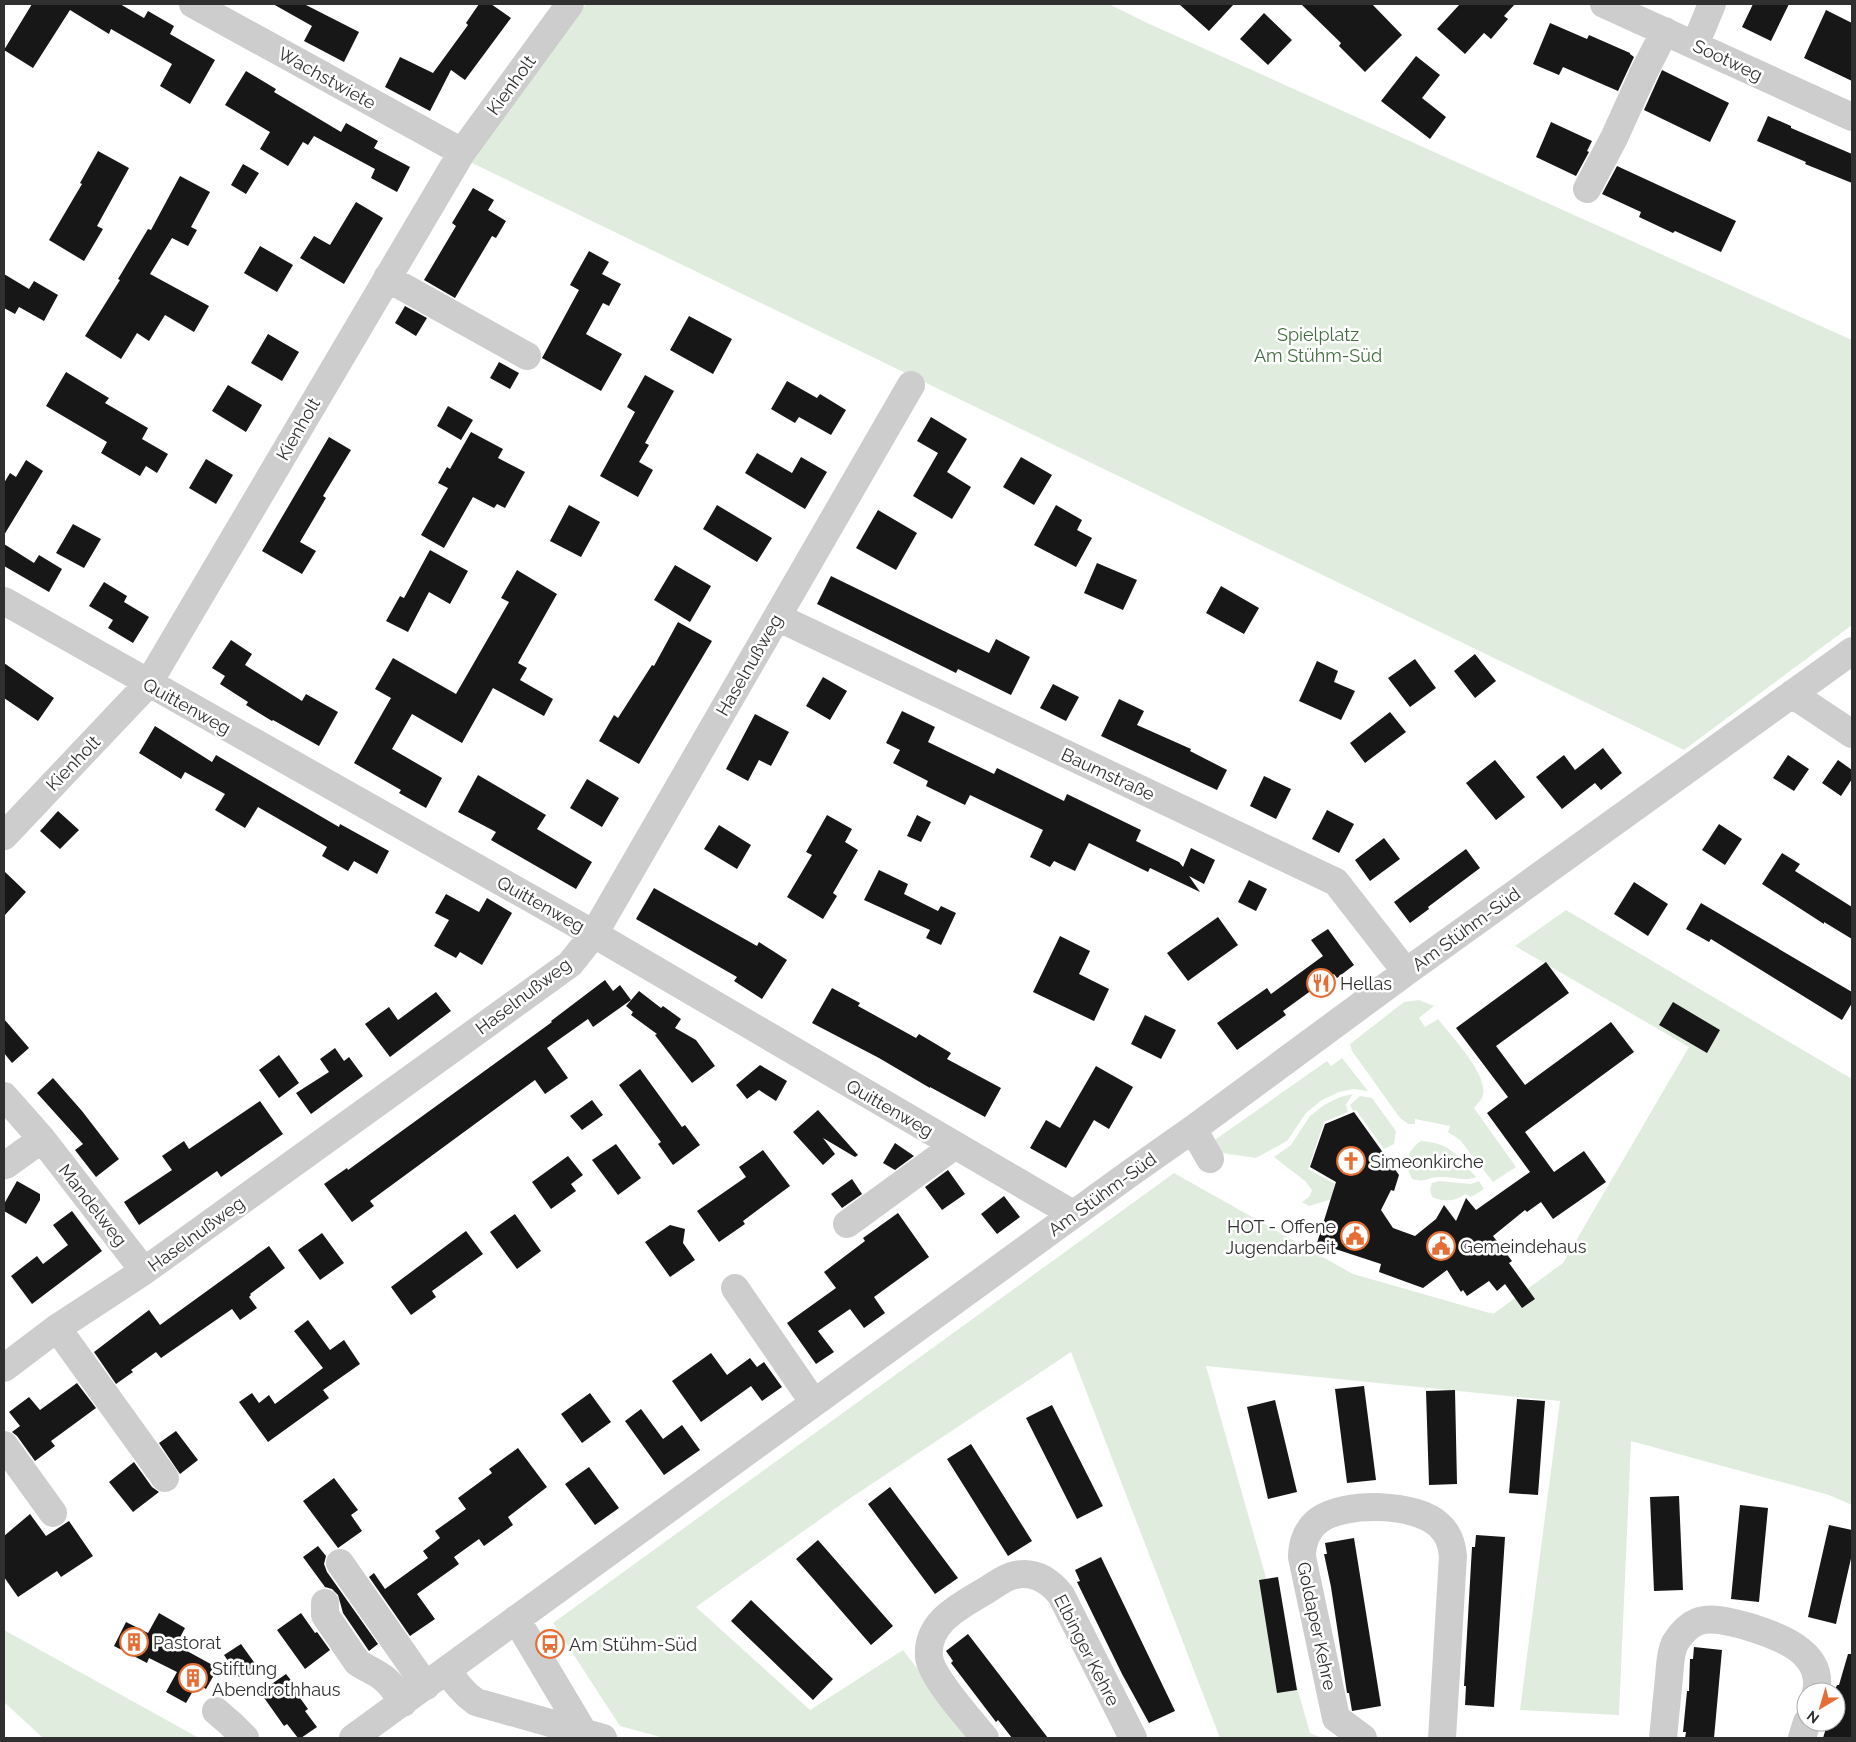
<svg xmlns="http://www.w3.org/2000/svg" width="1856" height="1742" font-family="Raleway,sans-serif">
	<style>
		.green { fill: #e0edde }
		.building { fill: #171717 }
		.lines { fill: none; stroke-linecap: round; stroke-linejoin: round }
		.minor { stroke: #cdcdcd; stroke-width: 28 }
		.labels { text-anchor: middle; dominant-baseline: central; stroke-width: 5; stroke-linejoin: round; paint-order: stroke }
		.street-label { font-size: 18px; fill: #303030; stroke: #fff }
		.park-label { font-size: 18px; fill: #406c3d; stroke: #fff }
		.poi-label { font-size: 18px; fill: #303030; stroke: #fff; text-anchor: start }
	</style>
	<rect width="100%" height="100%" fill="#fff"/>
	<path class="green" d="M586,4H1109L1145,22L1852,340V625L1684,750L470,162Z
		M1566,910L1852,1079V1505L1829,1495L1631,1441L1619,1715L1520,1710L1560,1401L1206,1366L1310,1733L1322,1738H1220L1071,1352L849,1499L696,1607L810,1710L903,1650L971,1738H664L620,1726L553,1623L1174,1173L1353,1274L1493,1314L1563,1263L1689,1047L1515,946Z
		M1419,1000L1434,1006L1419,1018L1425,1027L1438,1019C1451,1036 1488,1074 1483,1095C1482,1100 1477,1104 1474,1108L1516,1167L1493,1182L1460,1140L1448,1132L1450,1126L1415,1119V1124H1408L1400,1118L1352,1051L1350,1044L1404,1002Z
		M1342,1058L1368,1091L1353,1089L1339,1092L1322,1100L1306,1113L1287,1141L1256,1158L1215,1152L1209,1144L1327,1061L1331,1066Z
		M1353,1094L1346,1104L1348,1112L1324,1122L1308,1169L1335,1184L1333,1189L1339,1193L1332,1199L1309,1206L1302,1202L1309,1197L1312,1190L1305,1181L1274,1157L1291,1145L1310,1116L1324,1105L1340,1097Z
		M1360,1096L1372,1098L1396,1131L1394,1144L1384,1149L1356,1110L1353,1111L1350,1105Z
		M1421,1141C1451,1143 1458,1156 1476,1177C1465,1182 1452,1176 1440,1177C1427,1177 1427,1183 1412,1179C1404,1164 1407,1150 1421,1141Z
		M1439,1181L1471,1184L1479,1181L1484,1189L1471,1197L1465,1194C1455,1202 1443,1202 1432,1197L1430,1190L1432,1183Z
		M4,1630L199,1738H43L4,1702Z"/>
	<path class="building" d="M32,4H120L144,18L148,11L174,26L170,34L215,60L190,104L160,86L172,64L111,29L109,34L70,10L33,68L4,50Z
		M273,4H304L359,32L344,62L304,41L312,26Z
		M479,4H491L511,18L465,80L451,70L430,111L385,87L400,57L433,73L468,25L466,23Z
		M1179,4H1234L1209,31Z
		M1301,4H1372L1402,35L1365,72L1339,46L1341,43Z
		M1460,4H1515L1504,16L1508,19L1491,39L1484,33L1465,54L1437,29Z
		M1753,4H1789L1771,41L1742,27Z
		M1826,10L1852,23V81L1804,58Z
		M1264,13L1292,40L1268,65L1240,39Z
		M1550,23L1587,39L1589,35L1630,53V54L1634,57L1618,91L1563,67L1559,75L1533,64Z
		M1416,56L1440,75L1422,98L1446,117L1430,139L1381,101Z
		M1662,70L1729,103L1710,142L1644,110Z
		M246,71L276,89L274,92L341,132L346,123L378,141L374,148L410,167L397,192L371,178L375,169L314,136L308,145L303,142L288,166L260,149L270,132L225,105Z
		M1768,116L1791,126V128L1852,154V183L1805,164L1806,162L1757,141Z
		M1551,122L1592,141L1587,151L1589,152L1576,176L1536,157Z
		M98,151L129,168L97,226L103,229L84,261L49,240L82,184L80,183Z
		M243,164L259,173L246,194L231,185Z
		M1617,166L1736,221L1721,252L1675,231L1673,233L1639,217L1641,212L1602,194Z
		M180,176L210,192L191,227L197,230L188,246L172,238L150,274L209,306L194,332L165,315L149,341L137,333L121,359L85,336L120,280L118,279L148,229L151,230Z
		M473,188L494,200L488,210L506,221L496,238L492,236L455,298L424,280L456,226L452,223Z
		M356,202L383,218L344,284L300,258L314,236L330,245Z
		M260,246L293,265L277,292L244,273Z
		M589,251L609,262L602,274L621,284L609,306L603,303L586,334L622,354L601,391L542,358L579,290L570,285Z
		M4,274L29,289L34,281L58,295L44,321L19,307L15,314L4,308Z
		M405,306L427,318L416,336L395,323Z
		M689,316L732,339L713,374L670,350Z
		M268,334L299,352L282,381L251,363Z
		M499,362L519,373L510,389L490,378Z
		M66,372L109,398L105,403L148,428L142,439L168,454L157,473L146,466L140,476L101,453L107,442L46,406Z
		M645,375L674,391L645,443L649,445L639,462L653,470L638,497L600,476L635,412L627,407Z
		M787,381L817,398L820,394L846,410L831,435L799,417L795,423L771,409Z
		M228,385L262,405L246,432L212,411Z
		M448,406L473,420L461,440L437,426Z
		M931,417L967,439L947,472L971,487L952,519L913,496L938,453L917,441Z
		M471,432L503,449L498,458L525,472L505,508L497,504L494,508L473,497L444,548L421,535L448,488L438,483L447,467L450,469Z
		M329,437L351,450L323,496L326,498L300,542L316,551L302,574L262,551Z
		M757,453L792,473L801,457L827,472L805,509L745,473Z
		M1021,457L1052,475L1034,505L1003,487Z
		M206,459L233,475L216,504L189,488Z
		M26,460L43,471L4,535V483L10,473L16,477Z
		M569,505L600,522L581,557L550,541Z
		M717,505L772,538L757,562L703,529Z
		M1056,505L1082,520L1077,530L1092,538L1076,567L1034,545Z
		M878,510L917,533L896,570L856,548Z
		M73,524L101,539L84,568L56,553Z
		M4,544L34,563L39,555L62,569L49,592L4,566Z
		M430,550L468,571L450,604L429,592L408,632L386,621L400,596L404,598Z
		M1097,563L1137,580L1123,610L1084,593Z
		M675,565L711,586L690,622L654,600Z
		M517,570L557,594L518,663L527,668L520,680L553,699L544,716L493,688L462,743L412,714L392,749L442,778L426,808L399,793L401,790L354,763L391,698L375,689L393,658L456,694L509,602L501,598Z
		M831,576L989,653L996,639L1030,657L1011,695L958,669L956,673L817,604Z
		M104,582L127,596L124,602L149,617L133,643L108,628L113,620L89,606Z
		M1221,586L1259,608L1244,634L1206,613Z
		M678,622L712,641L639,764L599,741L614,715L618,718L652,665L654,666Z
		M231,640L252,654L245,665L302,701L306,694L338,712L319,746L273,720L272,721L246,705L248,702L220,684L225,676L212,668Z
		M1475,654L1496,681L1475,698L1454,671Z
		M1415,659L1436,688L1410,707L1388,678Z
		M1317,661L1338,671L1334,682L1355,691L1341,720L1299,701Z
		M4,663L54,698L38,721L4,698Z
		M823,677L847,691L830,720L806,706Z
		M1053,684L1079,697L1066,721L1040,708Z
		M1119,699L1144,711L1137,725L1191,749L1190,751L1227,770L1217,790L1101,736Z
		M902,711L935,727L928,742L994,774L997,768L1064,801L1067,794L1141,830L1136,841L1179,862L1183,867L1191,848L1215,860L1204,884L1189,876L1200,892L1150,868L1148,872L1089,843L1075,871L1054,861L1050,867L1030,857L1043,830L970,795L965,805L926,786L928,781L893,763L900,750L886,743Z
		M1390,712L1406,732L1365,763L1350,743Z
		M755,714L789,732L771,766L759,760L748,781L726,769Z
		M155,726L212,762L216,755L339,827L340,824L389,851L377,874L354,861L348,871L322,856L327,847L258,807L245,828L215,810L225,794L185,772L181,779L139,753Z
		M1603,748L1622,773L1601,790L1595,783L1562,809L1536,777L1564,755L1575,770Z
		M1788,755L1809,769L1794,791L1773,778Z
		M1495,760L1525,797L1496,820L1466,783Z
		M1838,760L1852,770V779L1841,796L1822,783Z
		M478,775L546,815L537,829L592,862L576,889L491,840L496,832L458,812Z
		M1264,776L1291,789L1276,819L1250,806Z
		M587,779L619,798L602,827L570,808Z
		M1327,810L1354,824L1339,853L1312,839Z
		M58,811L79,830L60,849L40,831Z
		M827,815L852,829L845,842L858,850L833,893L837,896L823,919L787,897L812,855L806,852Z
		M917,815L931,822L921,842L907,836Z
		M1719,824L1742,839L1725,865L1702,850Z
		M719,825L751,845L737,869L704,849Z
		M1384,838L1400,859L1370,881L1355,860Z
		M1466,849L1480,868L1428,907L1429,909L1410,923L1394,902Z
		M1782,853L1800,864L1795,871L1852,907V939L1824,922V924L1762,884Z
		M879,870L908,884L904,894L938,911L941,906L956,913L941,945L926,938L930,930L864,900Z
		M4,871L26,892L4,916Z
		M1249,880L1267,889L1256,911L1238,902Z
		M1634,882L1668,904L1648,936L1614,914Z
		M654,888L757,946L759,942L787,960L762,999L734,981L737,977L636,919Z
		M446,894L479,912L487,898L512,913L482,965L460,952L456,958L434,946L449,920L435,913Z
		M1701,903L1852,992V1003L1842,1020L1711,939L1709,942L1686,929Z
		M1218,917L1238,945L1188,981L1167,953Z
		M1328,929L1354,965L1337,978L1334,974L1283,1011L1286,1015L1237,1050L1217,1023L1267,988L1271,994L1323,956L1311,940Z
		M1060,936L1090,951L1079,974L1109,989L1094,1021L1033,992Z
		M1546,962L1569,993L1496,1046L1525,1085L1611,1022L1634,1052L1525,1132L1554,1172L1584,1151L1606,1182L1553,1219L1541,1202L1527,1212L1525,1210L1493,1236L1512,1261L1509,1263L1535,1299L1522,1308L1505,1284L1497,1291L1489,1281L1467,1296L1463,1290L1461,1292L1447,1270L1423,1288L1379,1272L1381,1264L1317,1243L1336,1182L1310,1167L1325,1124L1354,1112L1399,1175L1394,1191L1391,1190L1381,1210L1393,1228L1415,1236L1436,1219L1444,1205L1456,1221L1466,1198L1476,1210L1530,1172L1487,1113L1508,1097L1456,1028Z
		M605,980L613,991L620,985L631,1000L593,1027L588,1019L547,1048L568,1078L545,1094L535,1080L370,1201L374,1206L352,1222L324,1184L347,1168L348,1170L552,1022L551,1021Z
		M832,988L860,1003L858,1006L916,1038L919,1034L951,1053L947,1059L1001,1088L985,1117L930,1087V1088L879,1058L812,1023Z
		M639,991L661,1008L663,1006L681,1019L675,1028L696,1040L715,1066L692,1083L655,1035L657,1034L631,1015L633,1012L626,1006Z
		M436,992L451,1011L390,1057L365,1024L389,1007L398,1020Z
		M1673,1002L1720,1030L1707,1053L1659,1025Z
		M1145,1015L1176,1030L1161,1059L1131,1044Z
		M4,1019L29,1048L12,1063L4,1053Z
		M335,1048L344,1061L349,1057L363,1076L311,1114L296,1093L329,1072L320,1059Z
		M279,1055L299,1083L279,1098L259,1070Z
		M760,1065L787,1081L776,1101L759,1090L747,1099L736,1085Z
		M1096,1066L1133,1087L1109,1129L1094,1120L1066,1168L1030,1148L1046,1120L1060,1128Z
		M640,1069L682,1127L685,1125L700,1145L673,1165L658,1144L661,1142L619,1085Z
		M53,1078L82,1111L119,1159L96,1177L75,1150L83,1144L37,1093Z
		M592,1100L603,1115L582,1130L570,1116Z
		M260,1101L283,1134L221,1177L217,1171L139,1225L124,1202L172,1170L162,1156L184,1141L189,1149Z
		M818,1110L858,1155L855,1157L823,1138L835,1154L823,1165L793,1132Z
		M895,1143L914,1156L895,1170L883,1163Z
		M616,1144L641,1178L618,1195L592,1160Z
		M763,1150L790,1186L743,1221L745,1224L719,1242L697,1211L746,1177L739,1167Z
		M568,1156L583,1175L571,1184L576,1191L551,1209L532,1182Z
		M948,1170L965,1194L942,1210L925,1187Z
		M852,1179L862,1194L842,1208L831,1194Z
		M17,1181L40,1194V1200L26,1224L4,1211V1204Z
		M1004,1196L1020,1217L997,1234L981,1214Z
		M72,1211L102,1251L32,1304L11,1276L37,1256L43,1264L68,1245L53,1225Z
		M898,1213L929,1257L874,1297L885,1313L864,1328L850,1309L818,1331L834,1352L816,1364L787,1323L836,1288L824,1272L865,1241L863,1238Z
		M515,1214L541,1251L517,1269L490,1232Z
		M670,1225L685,1229L683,1243L695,1260L670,1277L645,1242Z
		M466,1231L483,1254L432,1291L436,1297L411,1315L391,1287Z
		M322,1233L344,1263L320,1280L298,1250Z
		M269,1246L285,1268L250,1294L251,1295L249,1297L257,1308L240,1320L232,1309L161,1358L156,1352L131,1370L133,1372L116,1384L94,1352L149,1310L160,1325Z
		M308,1320L330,1350L344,1340L360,1364L323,1390L329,1398L268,1442L239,1402L252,1393L259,1403L269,1395L275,1404L323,1368L294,1331Z
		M711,1353L727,1375L750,1358L757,1367L764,1362L782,1387L762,1401L751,1386L701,1422L672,1381Z
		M77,1383L96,1408L51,1441L55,1446L35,1461L17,1436L12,1432L20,1426L9,1412L29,1397L40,1410Z
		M1364,1386L1376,1480L1347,1483L1335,1389Z
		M1455,1390L1457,1484L1429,1485L1426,1391Z
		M590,1393L611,1422L582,1443L561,1414Z
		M1517,1399L1545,1401L1538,1495L1509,1493Z
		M1275,1400L1297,1492L1268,1499L1247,1407Z
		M1052,1405L1103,1506L1077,1519L1026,1418Z
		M641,1409L663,1439L682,1425L700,1450L664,1475L625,1421Z
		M176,1431L198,1460L180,1474L159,1443Z
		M971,1444L1032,1541L1008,1556L947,1459Z
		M518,1448L547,1487L508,1517L513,1525L484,1546L479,1539L454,1557L459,1564L417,1594L435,1619L410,1636L369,1577L374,1573L385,1589L428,1558L423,1551L440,1538L435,1531L466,1509L458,1498L492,1473L489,1469Z
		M134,1462L152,1487L159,1492L133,1512L109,1482Z
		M589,1467L619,1508L595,1525L565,1484Z
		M334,1478L358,1510L351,1515L362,1531L338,1548L303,1501Z
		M890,1487L958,1578L935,1594L868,1504Z
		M1679,1496L1683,1590L1654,1591L1650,1497Z
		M1740,1505L1768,1508L1759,1602L1731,1599Z
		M30,1514L46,1536L69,1521L93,1556L61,1577L57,1571L18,1597L4,1577V1536Z
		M1829,1525L1852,1530V1554L1836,1624L1808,1617Z
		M1476,1535L1505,1537L1494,1707L1465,1705L1466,1686H1464L1467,1634L1472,1547H1475Z
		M1354,1538L1381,1706L1352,1711L1349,1693H1347L1331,1587L1324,1554H1327L1325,1543Z
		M818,1540L893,1626L871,1645L796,1559Z
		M318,1546L326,1556L324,1564L327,1572L378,1644L369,1651L343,1613L338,1595L332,1589L325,1587L303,1557Z
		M1101,1557L1175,1711L1149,1723L1122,1674L1077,1582L1080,1581L1075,1570Z
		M1278,1577L1297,1690L1277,1693L1259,1580Z
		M751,1600L833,1679L813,1700L731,1621Z
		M159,1613L185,1628L176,1645L218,1668L206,1689L197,1684L186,1703L166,1692L177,1672L149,1658L147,1663L114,1646L126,1622L148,1633Z
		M301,1613L315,1633L317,1632L330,1650L305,1669L277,1630Z
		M968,1634L1048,1738H1012L998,1720L996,1722L951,1663L953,1661L946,1651Z
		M241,1644L256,1665L239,1677L224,1655Z
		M1694,1647L1722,1650L1714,1738H1685L1686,1732H1683L1687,1691H1689L1690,1659H1693Z
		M1848,1654H1852V1738H1823L1827,1725L1825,1724L1826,1722H1836V1692H1834L1837,1685H1839Z
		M286,1674L298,1689L295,1691L308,1709L305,1711L317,1727L301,1738H298L287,1724L284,1726L260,1692Z"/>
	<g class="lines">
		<path class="minor" d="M193,4L462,152
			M1604,4L1852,117
			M1695,45L1712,4
			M1587,189L1614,138L1643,74L1665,31
			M387,278L527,356
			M4,601L594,934L1073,1214
			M777,617L1336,882L1406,972
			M1792,694L1852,734
			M4,836L148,684L462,152L570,4
			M4,1096L42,1139L144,1271
			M1193,1129L1210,1159
			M4,1164L6,1165L42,1139
			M847,1224L954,1146
			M735,1288L814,1403
			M57,1328L165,1478
			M4,1368L57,1328L144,1271L570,964L594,934L911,385
			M4,1445L53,1513
			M340,1563L426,1686
			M325,1603V1615L357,1662C365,1668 374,1671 382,1677C391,1683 397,1693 403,1703
			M516,1619L584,1733
			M447,1670C456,1683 463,1693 476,1702L603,1738
			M216,1711L231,1724L245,1738
			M353,1738L1129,1174L1193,1129L1406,972L1852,651
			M985,1738C971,1721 931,1677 929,1657C926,1622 960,1606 985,1591C994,1586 1004,1577 1015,1575C1034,1571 1049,1580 1061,1595L1133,1738
			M1363,1738L1336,1718L1302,1557C1302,1543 1307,1529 1319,1520C1345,1501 1416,1503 1439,1525C1448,1533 1452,1544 1453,1556L1442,1738
			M1663,1738C1665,1718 1667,1697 1669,1677C1670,1666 1670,1653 1675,1643C1680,1635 1687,1626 1697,1622C1711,1616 1731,1622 1746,1626C1776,1635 1825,1651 1816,1692
			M1802,1738L1807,1722"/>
	</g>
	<defs>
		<symbol id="restaurant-ring" viewBox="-11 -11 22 22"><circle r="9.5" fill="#fff" stroke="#e46e35" stroke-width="1.5"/><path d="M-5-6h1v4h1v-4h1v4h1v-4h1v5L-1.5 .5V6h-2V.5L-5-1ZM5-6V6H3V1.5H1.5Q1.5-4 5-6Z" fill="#e46e35"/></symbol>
		<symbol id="church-ring" viewBox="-11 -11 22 22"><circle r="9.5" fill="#fff" stroke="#e46e35" stroke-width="1.5"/><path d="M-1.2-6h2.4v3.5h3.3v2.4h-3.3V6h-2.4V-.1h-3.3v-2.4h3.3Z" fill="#e46e35"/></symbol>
		<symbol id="civic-ring" viewBox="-11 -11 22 22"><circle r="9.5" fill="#fff" stroke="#e46e35" stroke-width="1.5"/><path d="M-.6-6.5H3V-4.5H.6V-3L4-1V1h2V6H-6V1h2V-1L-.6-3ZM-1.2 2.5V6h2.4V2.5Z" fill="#e46e35"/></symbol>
		<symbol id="building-ring" viewBox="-11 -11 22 22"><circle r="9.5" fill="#fff" stroke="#e46e35" stroke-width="1.5"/><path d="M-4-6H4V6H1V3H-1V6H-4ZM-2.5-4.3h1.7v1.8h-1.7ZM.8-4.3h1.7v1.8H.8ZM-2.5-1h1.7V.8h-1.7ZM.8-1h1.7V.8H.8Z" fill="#e46e35"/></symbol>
		<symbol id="bus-ring" viewBox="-11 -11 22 22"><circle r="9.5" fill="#fff" stroke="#e46e35" stroke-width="1.5"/><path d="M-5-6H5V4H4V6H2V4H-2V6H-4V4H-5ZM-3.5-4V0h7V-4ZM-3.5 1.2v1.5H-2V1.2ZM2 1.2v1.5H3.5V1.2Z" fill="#e46e35"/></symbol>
	</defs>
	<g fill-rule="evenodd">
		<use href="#restaurant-ring" x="1305" y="967" width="32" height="32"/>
		<use href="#church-ring" x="1335" y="1145" width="32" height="32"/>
		<use href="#civic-ring" x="1339" y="1220" width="32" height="32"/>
		<use href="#civic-ring" x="1425" y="1230" width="32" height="32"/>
		<use href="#building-ring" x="118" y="1626" width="32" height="32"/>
		<use href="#bus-ring" x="534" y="1628" width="32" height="32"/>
		<use href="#building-ring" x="177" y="1662" width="32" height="32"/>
	</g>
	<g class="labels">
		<g class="street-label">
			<text transform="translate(1728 60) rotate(25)">Sootweg</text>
			<text transform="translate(327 78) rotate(29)">Wachstwiete</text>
			<text transform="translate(511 85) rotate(-54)">Kienholt</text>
			<text transform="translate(298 429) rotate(-60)">Kienholt</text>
			<text transform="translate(749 665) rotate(-60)">Haselnußweg</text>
			<text transform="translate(187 706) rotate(29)">Quittenweg</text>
			<text transform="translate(73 763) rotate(-46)">Kienholt</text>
			<text transform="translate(1108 774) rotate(25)">Baumstraße</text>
			<text transform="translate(541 904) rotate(29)">Quittenweg</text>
			<text transform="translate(1466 929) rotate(-36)">Am Stühm-Süd</text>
			<text transform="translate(523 996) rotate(-37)">Haselnußweg</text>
			<text transform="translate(890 1108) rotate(30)">Quittenweg</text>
			<text transform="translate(1102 1194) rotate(-36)">Am Stühm-Süd</text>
			<text transform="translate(93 1205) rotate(52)">Mandelweg</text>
			<text transform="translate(196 1234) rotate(-36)">Haselnußweg</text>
			<text transform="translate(1317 1626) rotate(78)">Goldaper Kehre</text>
			<text transform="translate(1087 1650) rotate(63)">Elbinger Kehre</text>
		</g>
		<g class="park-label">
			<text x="1318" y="334">Spielplatz<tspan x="1318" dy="21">Am Stühm-Süd</tspan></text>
		</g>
		<g class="poi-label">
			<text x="1340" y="983">Hellas</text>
			<text x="1370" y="1161">Simeonkirche</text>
			<text x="1336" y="1226" text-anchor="end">HOT - Offene<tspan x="1336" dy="21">Jugendarbeit</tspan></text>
			<text x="1460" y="1246">Gemeindehaus</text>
			<text x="153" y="1642">Pastorat</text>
			<text x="569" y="1644">Am Stühm-Süd</text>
			<text x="212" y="1668">Stiftung<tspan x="212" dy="21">Abendrothhaus</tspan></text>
		</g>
	</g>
	<rect width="1856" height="1742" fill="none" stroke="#303030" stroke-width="10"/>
	<g transform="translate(1821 1707) rotate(218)"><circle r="24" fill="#ffffff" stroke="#acacac"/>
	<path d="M0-4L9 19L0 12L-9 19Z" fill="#e46e35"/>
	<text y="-8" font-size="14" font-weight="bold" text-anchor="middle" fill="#303030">N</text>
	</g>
</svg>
